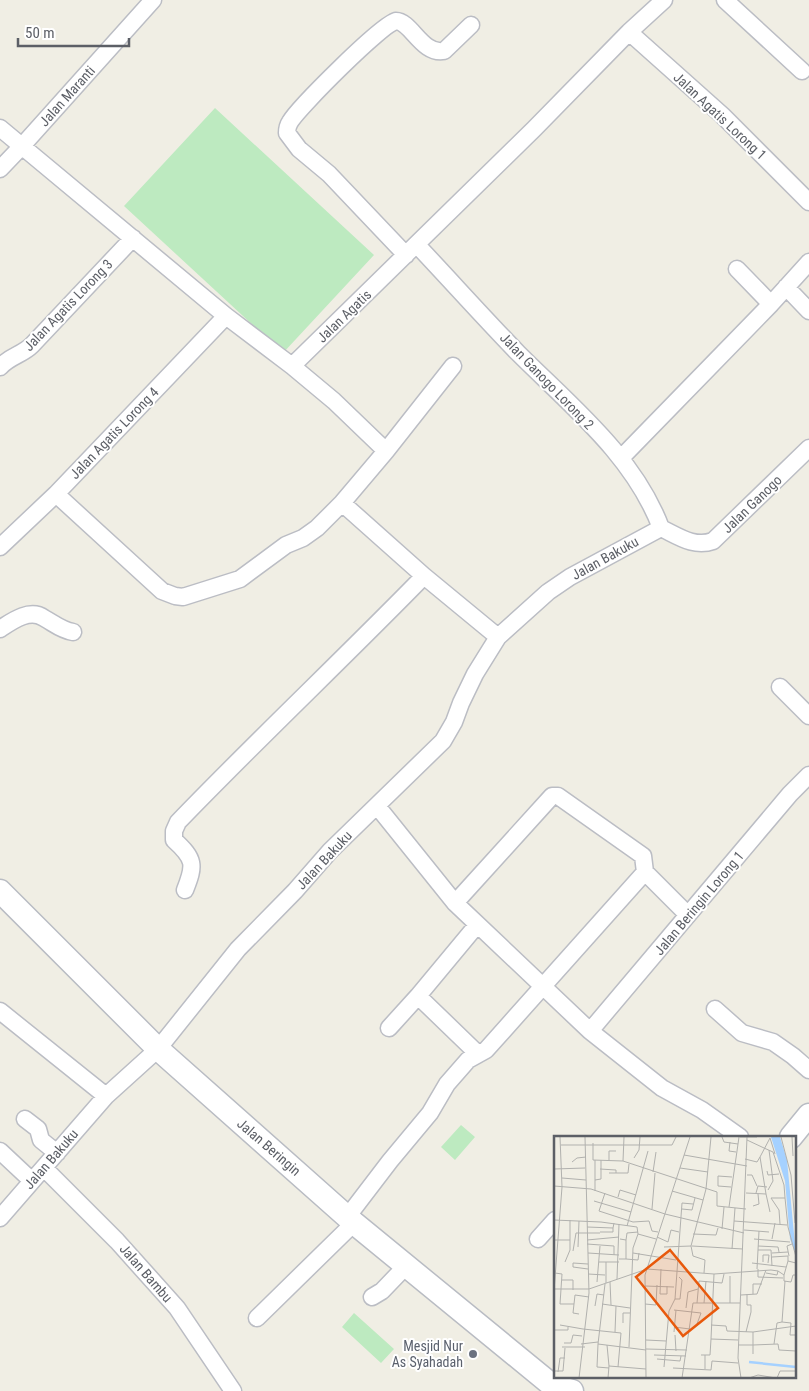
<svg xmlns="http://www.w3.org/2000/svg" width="809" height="1391" font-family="'Roboto Condensed',sans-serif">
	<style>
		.green { fill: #bdeac0 }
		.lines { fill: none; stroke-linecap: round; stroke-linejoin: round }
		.street-casing { stroke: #bbbdc4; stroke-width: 19 }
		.secondary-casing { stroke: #b9bcc3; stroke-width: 25 }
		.street { stroke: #fff; stroke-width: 16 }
		.secondary { stroke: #fff; stroke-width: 22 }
		.worship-dot { fill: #6b7280; stroke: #fff; stroke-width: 2 }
		.labels { text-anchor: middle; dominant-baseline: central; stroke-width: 4; stroke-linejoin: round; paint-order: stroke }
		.street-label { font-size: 14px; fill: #5c5f66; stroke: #fff }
		.worship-label { font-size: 14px; fill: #5b616d; stroke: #fff; text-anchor: end }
		.inset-river { fill: none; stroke: #a5d1ff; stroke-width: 2.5 }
		.inset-road { fill: none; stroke: #b1b1ae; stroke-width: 1 }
		.view { fill: #e8590c; fill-opacity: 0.15; stroke: #e8590c; stroke-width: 2.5 }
		.inset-edge { fill: none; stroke: #5c5f66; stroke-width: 2.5 }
	</style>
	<rect width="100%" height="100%" fill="#f0eee4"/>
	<path class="green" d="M215,108L374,255L283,353L124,206Z
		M461,1125L475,1137L455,1160L441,1147Z
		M354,1313L394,1349L381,1363L342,1327Z"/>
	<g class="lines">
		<defs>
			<path id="street" d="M725,0L802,71
				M629,32L722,115L809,202
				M0,128L226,316L292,366L534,129L629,32L664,0
				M0,169L22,146L153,0
				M417,245C451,281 484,318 518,353C571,406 634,456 661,528
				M406,255L329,174L299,149L287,133C287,129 288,125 290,122C298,108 384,22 396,21C411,21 422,55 444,51L471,25
				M737,269L771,304
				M786,287L809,311
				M292,366L334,401L386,451
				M0,367C10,356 22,355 32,345L133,238
				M621,458L771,304L809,262
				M56,494L162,591L175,596L183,597L240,579L286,545L303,538L317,528L342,503L386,451L453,366
				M342,503L424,576
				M661,528C678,536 694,548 713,541L809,448
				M0,547L56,494L226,316
				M0,629C12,621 30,608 44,618C55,624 61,630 73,632
				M780,687L809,716
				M377,806L455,903L590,1031L662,1088L702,1110L740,1137
				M185,890C195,865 195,859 174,840V831L178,822C259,738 343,659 424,576L498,637
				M455,903L552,796H558L643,856L645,872L688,915
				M418,996L478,1054
				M715,1009L742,1033L773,1042L793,1056L809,1070
				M0,1011L106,1096
				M389,1028L418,996L477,925
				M590,1031L790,794L809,775
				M25,1119L38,1129L41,1140L57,1153
				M0,1151L32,1181
				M44,1168L117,1241L177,1308L233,1391
				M348,1216L390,1161L430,1113L447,1084L468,1060L486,1050L645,872
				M0,1218L106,1096L158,1049L238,949L295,891L330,851L443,741L454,722L461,703L475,674L498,637L548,592L570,577L661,528
				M538,1239L555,1220
				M372,1297L382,1291L406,1266
				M257,1318L354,1223"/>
			<path id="secondary" d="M0,891L158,1049L354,1223L553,1386L572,1391
				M791,1137L809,1115"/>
		</defs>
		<use href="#street" class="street-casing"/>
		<use href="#secondary" class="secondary-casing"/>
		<use href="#street" class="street"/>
		<use href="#secondary" class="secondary"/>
	</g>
	<circle class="worship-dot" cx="473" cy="1354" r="5"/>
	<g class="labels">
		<g class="street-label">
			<text transform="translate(67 96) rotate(-48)">Jalan Maranti</text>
			<text transform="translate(720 116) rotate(43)">Jalan Agatis Lorong 1</text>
			<text transform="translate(68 305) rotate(-46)">Jalan Agatis Lorong 3</text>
			<text transform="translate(344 316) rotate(-44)">Jalan Agatis</text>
			<text transform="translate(547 381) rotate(46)">Jalan Ganogo Lorong 2</text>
			<text transform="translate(114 433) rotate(-46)">Jalan Agatis Lorong 4</text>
			<text transform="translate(752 504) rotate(-44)">Jalan Ganogo</text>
			<text transform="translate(605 558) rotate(-29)">Jalan Bakuku</text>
			<text transform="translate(324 860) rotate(-47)">Jalan Bakuku</text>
			<text transform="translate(699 903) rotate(-50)">Jalan Beringin Lorong 1</text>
			<text transform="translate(269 1147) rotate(41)">Jalan Beringin</text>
			<text transform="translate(51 1159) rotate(-49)">Jalan Bakuku</text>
			<text transform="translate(146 1273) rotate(49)">Jalan Bambu</text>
		</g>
		<g class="worship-label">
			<text x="463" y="1346">Mesjid Nur<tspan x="463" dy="16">As Syahadah</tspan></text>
		</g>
	</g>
	<g transform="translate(554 1136)">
		<rect width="242" height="242" fill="#f0eee4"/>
		<path d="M217,1H226L233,24L242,119L236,103L231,45Z" fill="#a5d1ff"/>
		<path class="inset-river" d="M195,226L242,231"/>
		<path class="inset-road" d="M168,1L170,6L184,8M186,1H203M227,1L237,39L241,87M238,1L239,20M216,2L221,18M193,4L210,12M176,6L175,15L182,16M39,7V24L69,25L163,56V70L192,73M7,9H118L122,1M210,12L219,16L230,49L231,62H217L225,74L226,88M130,19L193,30M80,22L85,14L86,1M191,23L203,26L206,21M41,24V55M55,24V15H62M69,25L70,1M18,26L23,22L32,21M126,32L154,36M0,33L31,32M46,33L62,34V37M213,35L214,39L225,38M99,36L102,16M55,37H74L75,28M193,39H198L203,50M8,42L32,44M41,44L47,43V24M0,50L37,53L111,78L190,97M177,51L164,50V40L178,41M214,54L219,45L215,14M118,55L149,64M51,57L45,75L79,86L95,85L98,95L104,96M192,57L212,58L206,21L216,2M202,57L204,50L213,51M212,58L216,76M64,61L66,54L82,59M231,62L234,91L242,121M40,65L77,76M199,70L205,68L204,58M175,71L185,1M98,73L101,37M128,73L138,74L141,62M0,84L47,86L83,91L84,98L102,103M180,85L233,89M73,90L94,15M33,91L59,92L60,87M168,93L170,71M190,94L215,96M46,96H59V92M139,98L162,99L164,92M103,101L114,106L117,94L125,96M200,103L236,106M218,103L221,87M0,104H16M33,104L65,101M72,104L73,97L84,96M33,108L60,110V119M138,110L189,113M204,110L224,111L225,116M24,111L25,85M110,111L137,110M178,113L181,72M204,114H217L218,130M19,115L22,97H46M34,117L65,119M79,117L122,124M218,117L234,116M235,120L233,110L238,108M218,121L234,120V125M65,123H72V104L66,103M72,123L84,124L85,117M11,126L16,114V84M45,126H65M209,126V119H215L214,127M198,127L232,131M34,128L19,127V131L34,133M203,133L205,95M204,133V141L229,142M1,137L8,138L7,153M150,137L151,124L139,120L137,110L152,53L157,1M212,137L223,139L224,135M34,138L51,139M160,138L157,203L184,204M230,139L234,125L242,127M63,143L65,88M8,144H19V154M231,145L228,186L237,187L236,199H242M43,146L46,110M56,146L57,169M52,147V126M51,148L44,208L92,214M91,150L120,151M0,153H35L93,133L160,138L217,134L224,135L230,139V145L237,146L239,139H242M7,153L6,168H20M0,155L8,51L6,1M106,158L107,133M106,158H113V150M199,158V148H208M187,159L203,158L212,134M121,163H126L128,144L125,141M143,167L145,145L168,147L170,138M150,167L152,145M176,167V140M48,168L76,172M91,168L102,169L103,149M41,170L43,158L50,159M132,172L134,156L144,153M120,174L138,176M138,176L147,177L143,188M25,178L19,177L21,159L35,161M69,187V177H76M6,189L29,193M157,189L172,190L173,195L199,196L242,190M120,191L136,193M0,193V213M29,193L67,197L64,231M0,194H14V191M61,196L62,170M120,196L122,174M192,196L197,176V169H193V158M121,199L122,215M92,204L112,205M10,207H17L19,199L28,200M27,208L44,206M44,208L43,231L55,232M220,208L223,187L228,186M53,209L55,230M184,209H199V196M8,211H31M75,211L79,112L84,98M92,213L133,214M199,218V209L224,208L225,214L242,215V206M100,219L132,220M147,219H151V233M151,219H156L157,203M103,223L126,225L127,220M110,231L115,175L121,163L128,67L139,68M119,232L157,234L158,225L184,227M0,235H9L11,212M4,236L6,222H11M25,242L35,157L31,1M54,242L55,230L92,233M92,242L91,139L136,1M128,242L139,167H186M187,242L184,222L193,1M195,242L204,239L222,242M223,242L226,235H242"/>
		<path class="view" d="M116,114L164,172L129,200L82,141Z"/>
		<rect width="242" height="242" class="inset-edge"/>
	</g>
	<path d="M18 38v8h111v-8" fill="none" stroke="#5c5f66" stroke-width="2.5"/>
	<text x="25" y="38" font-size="15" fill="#5c5f66" stroke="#ffffff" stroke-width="4" paint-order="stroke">50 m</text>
</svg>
